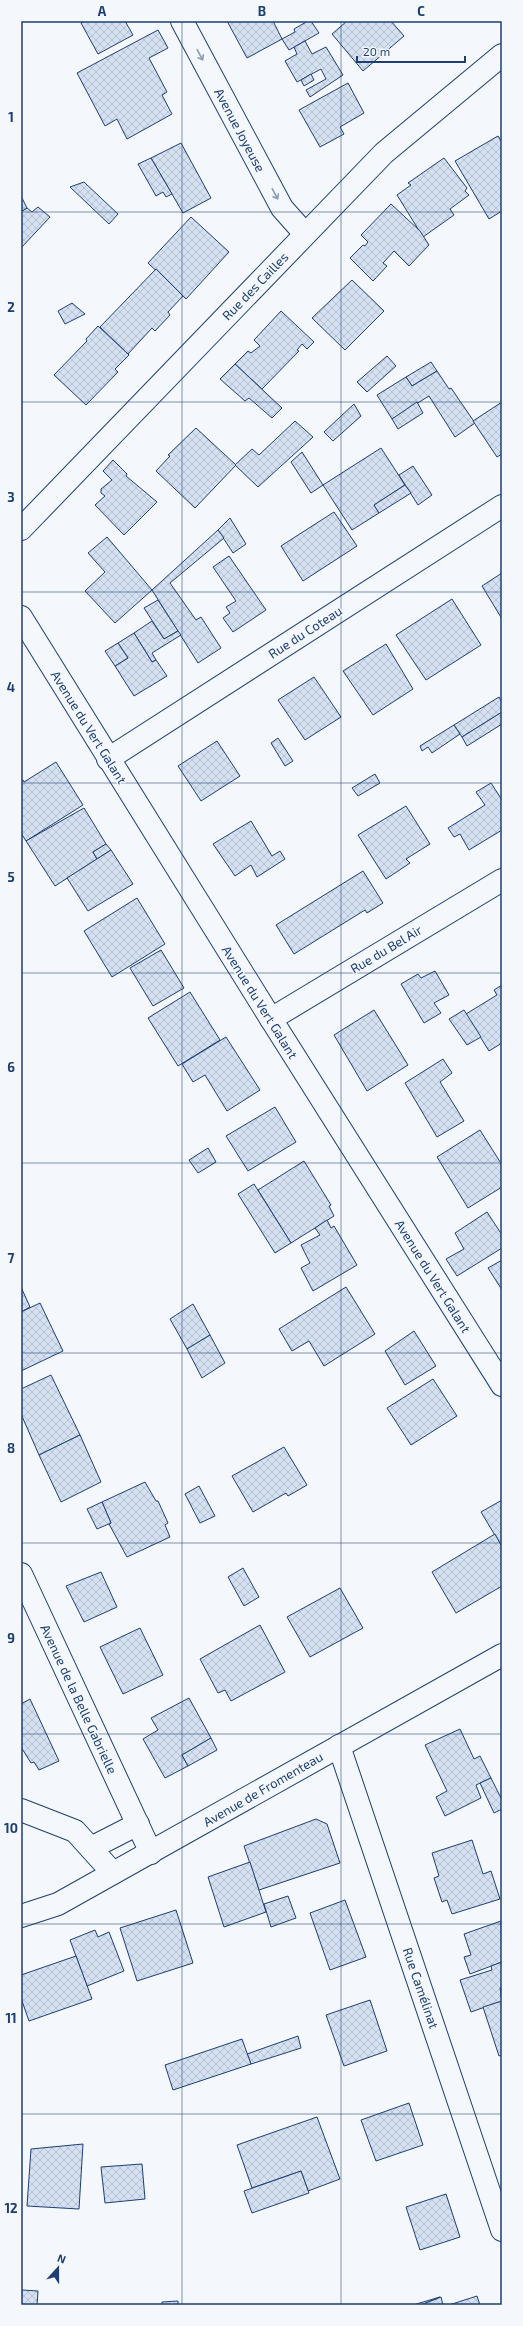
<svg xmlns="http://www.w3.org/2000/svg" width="523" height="2326" font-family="'Exo 2',sans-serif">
<defs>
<pattern id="building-cross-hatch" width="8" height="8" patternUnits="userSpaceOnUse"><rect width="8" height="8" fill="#d5e0f0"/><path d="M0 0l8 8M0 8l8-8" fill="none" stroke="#b6c1d1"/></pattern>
</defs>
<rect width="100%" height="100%" fill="#f4f7fb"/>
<g fill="url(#building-cross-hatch)" stroke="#1d3f73">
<polygon points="85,21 125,21 133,35 98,54 81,23"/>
<polygon points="227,21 273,21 282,39 247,58"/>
<polygon points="308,21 311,21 319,33 289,50 282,39 295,32 294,29"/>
<polygon points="347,21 391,21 404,36 363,71 332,34"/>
<polygon points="158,30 168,48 149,58 167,92 162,95 172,114 127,139 117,119 105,126 77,73"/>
<polygon points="305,41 312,54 326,47 343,75 310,97 306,90 326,79 321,69 297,82 285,61 297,54 294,47"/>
<polygon points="311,74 314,80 304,86 301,80"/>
<polygon points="348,83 364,113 340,127 344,134 320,147 299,110"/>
<polygon points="498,136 502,142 502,211 489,219 455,161"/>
<polygon points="181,143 211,198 183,213 151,158"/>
<polygon points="151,158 172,194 166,197 163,192 156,196 138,164"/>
<polygon points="444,158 467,188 465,191 469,195 450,209 454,215 423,237 397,195 411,185 408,183"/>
<polygon points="84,182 118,214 109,224 70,187"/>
<polygon points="21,196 27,208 21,212"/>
<polygon points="391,204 420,231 429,245 409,266 394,251 383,263 387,266 373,281 350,258 363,245 365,246 368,242 361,235"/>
<polygon points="38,207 50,217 21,248 21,212 27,208 32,212"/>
<polygon points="191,217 229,252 186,299 148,263"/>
<polygon points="156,269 183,296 168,312 170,315 155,331 152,328 128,354 100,327"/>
<polygon points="352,280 384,311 345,350 312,318"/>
<polygon points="72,303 85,314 65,324 58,311"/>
<polygon points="281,311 314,342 307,349 302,344 297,350 299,351 262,389 235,364 248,351 251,353 260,346 254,340"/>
<polygon points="98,326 129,355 115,369 118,372 86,405 54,375 87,341 86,339"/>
<polygon points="387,356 396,366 367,392 357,382"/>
<polygon points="431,362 437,371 412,386 406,377"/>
<polygon points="235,364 282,408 272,418 249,398 245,401 220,379"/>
<polygon points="437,371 449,389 451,388 475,423 455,437 429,396 392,419 377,395 406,377 412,386"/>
<polygon points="417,402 423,413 398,429 392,419"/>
<polygon points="502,402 502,454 497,457 473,421"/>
<polygon points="354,404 361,416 333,441 324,432"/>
<polygon points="295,421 313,437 258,487 235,465 252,449 259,455"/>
<polygon points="196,428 236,465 195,508 156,471 170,456 168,455"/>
<polygon points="381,448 405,485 374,505 379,513 352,530 323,485"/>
<polygon points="302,452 323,485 311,493 291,462"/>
<polygon points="113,460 127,474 126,476 157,502 124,535 95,505 105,496 101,493 101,489 112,480 103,471"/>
<polygon points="413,466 432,495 418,505 399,475"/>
<polygon points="405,485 411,493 379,513 374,505"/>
<polygon points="334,512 357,546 303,581 281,546"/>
<polygon points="230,518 246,544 233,553 218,530"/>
<polygon points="218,530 224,538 170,583 196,620 201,617 221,648 198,663 152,590"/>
<polygon points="107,537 152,590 115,623 85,591 105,572 88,553"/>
<polygon points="229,556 266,610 233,632 223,618 230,613 226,607 236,601 213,567"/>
<polygon points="502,573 502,619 482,586"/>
<polygon points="452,599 481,645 426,680 396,635"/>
<polygon points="158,600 178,631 164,639 144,608"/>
<polygon points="152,621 164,639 178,631 181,635 152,653 156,660 152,662 134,633"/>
<polygon points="134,633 152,662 156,660 167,676 134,696 115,666 128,658 118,643"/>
<polygon points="118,643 128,658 115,666 105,651"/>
<polygon points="386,644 413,689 373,715 343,671"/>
<polygon points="314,677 341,717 305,740 278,700"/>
<polygon points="499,697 502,702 502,712 462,737 454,725"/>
<polygon points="502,712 502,724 467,746 462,737"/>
<polygon points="454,725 460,734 432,753 428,747 422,751 420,746"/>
<polygon points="278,738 293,761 285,766 271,743"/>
<polygon points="217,741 240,776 201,801 178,766"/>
<polygon points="56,762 83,805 26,841 21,833 21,781 23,780 24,782"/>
<polygon points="375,774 380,783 358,796 352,788"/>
<polygon points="491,783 502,800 502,830 469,850 460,834 454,837 448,828 485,805 476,792"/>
<polygon points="406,806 430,844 406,859 410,863 386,879 358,835"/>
<polygon points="84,808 106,844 93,852 97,859 55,886 26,841"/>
<polygon points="251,821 272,856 280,851 285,859 257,877 251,865 235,876 213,844"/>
<polygon points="106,844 111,850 97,859 93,852"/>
<polygon points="111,850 133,884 88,911 67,878"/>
<polygon points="363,871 383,903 367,913 365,910 294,954 276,925"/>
<polygon points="137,898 165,944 112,977 84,931"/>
<polygon points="161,950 184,988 153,1006 130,968"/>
<polygon points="435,971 449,995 434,1003 441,1013 424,1023 401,984 418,974 421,978"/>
<polygon points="502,985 502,1043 489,1051 466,1014 497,995 494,990"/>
<polygon points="190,992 220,1040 178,1066 148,1018"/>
<polygon points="374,1010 408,1065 367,1091 334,1035"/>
<polygon points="464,1010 481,1037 467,1045 449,1019"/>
<polygon points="226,1037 260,1090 227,1111 205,1075 193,1082 182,1064"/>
<polygon points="443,1059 452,1073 440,1082 464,1121 437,1137 405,1083"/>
<polygon points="275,1107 296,1142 248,1171 226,1136"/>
<polygon points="480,1130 502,1165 502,1187 468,1208 437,1157"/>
<polygon points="208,1148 216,1162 198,1173 189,1160"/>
<polygon points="304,1161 331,1205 329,1206 334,1216 291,1243 258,1190"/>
<polygon points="254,1184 291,1243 275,1253 238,1194"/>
<polygon points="487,1212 502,1235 502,1248 457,1276 446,1259 464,1249 455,1233"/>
<polygon points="327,1220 331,1228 334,1226 357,1265 313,1291 301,1268 310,1263 301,1245 320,1235 315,1228"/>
<polygon points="502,1260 502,1290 488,1268"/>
<polygon points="21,1287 30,1307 21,1312"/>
<polygon points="346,1287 375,1334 324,1366 309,1341 292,1351 279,1329"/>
<polygon points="40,1303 63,1351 21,1371 21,1312"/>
<polygon points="193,1304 210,1335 187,1349 170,1319"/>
<polygon points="414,1331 436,1366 405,1385 385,1351"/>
<polygon points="210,1335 225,1363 202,1378 187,1349"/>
<polygon points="51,1375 80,1435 39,1455 21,1414 21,1389"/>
<polygon points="433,1379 457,1416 411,1445 387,1408"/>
<polygon points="80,1435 101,1482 61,1502 39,1455"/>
<polygon points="284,1447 307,1485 288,1496 286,1493 253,1512 232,1476"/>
<polygon points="145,1482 156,1501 158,1501 168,1523 165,1525 170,1537 127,1557 109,1524 111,1523 102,1502"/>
<polygon points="199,1486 215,1516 200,1523 185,1494"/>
<polygon points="502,1500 502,1547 481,1512"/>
<polygon points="102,1502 111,1523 97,1529 87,1509"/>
<polygon points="495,1534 502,1547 502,1586 456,1613 432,1572"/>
<polygon points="243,1568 259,1597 244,1606 228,1577"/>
<polygon points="101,1572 117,1607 84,1622 66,1586"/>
<polygon points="340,1588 363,1628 310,1657 287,1617"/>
<polygon points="260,1625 285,1672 231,1701 225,1690 218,1693 200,1659"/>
<polygon points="140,1628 163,1675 123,1694 100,1647"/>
<polygon points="189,1698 211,1738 182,1755 188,1766 165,1778 143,1739 158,1730 151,1718"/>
<polygon points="30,1699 59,1761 39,1770 34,1762 31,1763 21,1747 21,1704"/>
<polygon points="460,1729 474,1759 480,1756 491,1778 476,1785 481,1798 445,1816 436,1797 447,1791 425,1745"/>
<polygon points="211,1738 217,1750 188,1766 182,1755"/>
<polygon points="491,1778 502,1800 502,1809 494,1813 480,1783"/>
<polygon points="316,1819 327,1824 340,1863 259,1890 244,1846"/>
<polygon points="472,1840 483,1874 491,1871 500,1899 452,1914 447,1900 442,1902 434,1878 439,1876 432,1853"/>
<polygon points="250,1862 266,1912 224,1927 208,1877"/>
<polygon points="288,1896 296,1918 271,1927 264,1904"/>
<polygon points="345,1900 366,1957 330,1970 310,1913"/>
<polygon points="176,1910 193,1963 137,1981 120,1928"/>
<polygon points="501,1921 502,1962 470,1974 464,1957 471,1955 464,1934"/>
<polygon points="95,1930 98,1937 109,1932 124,1971 87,1986 70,1940"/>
<polygon points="76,1956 92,1999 29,2021 21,1998 21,1975"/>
<polygon points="502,1962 502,1987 500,1988 502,2001 471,2012 460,1980 492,1970 491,1966"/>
<polygon points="370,2000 387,2051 344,2066 326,2015"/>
<polygon points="502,2001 502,2055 499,2056 483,2007"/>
<polygon points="298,2036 301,2048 251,2064 247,2054"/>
<polygon points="242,2039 251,2064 173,2090 165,2065"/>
<polygon points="409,2103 423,2145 376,2161 361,2120"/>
<polygon points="317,2117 340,2179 308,2191 301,2171 252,2188 237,2145"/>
<polygon points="83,2144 79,2209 27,2206 31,2149"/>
<polygon points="142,2164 145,2199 105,2203 101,2167"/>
<polygon points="301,2171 309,2193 252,2213 244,2191"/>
<polygon points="446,2194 460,2237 420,2250 406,2207"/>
<polygon points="22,2290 38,2291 37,2305 21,2305"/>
<polygon points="477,2296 480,2305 449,2305"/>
<polygon points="440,2297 421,2305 413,2305"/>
<polygon points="441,2297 443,2305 421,2305"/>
<polygon points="178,2301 178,2305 162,2305 162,2302"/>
</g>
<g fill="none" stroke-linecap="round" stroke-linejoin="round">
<defs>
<g id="minor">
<polyline points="182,21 282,208 305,234"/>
<polyline points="21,529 384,153 502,55"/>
<polyline points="21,617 271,1019 502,1385"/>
<polyline points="108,759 502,506"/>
<polyline points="271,1019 502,880"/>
<polyline points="21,1574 151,1853"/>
<polyline points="339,1746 502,2230"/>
<polyline points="21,1810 75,1831 113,1873"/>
<polyline points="91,1848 138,1824"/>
<polyline points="21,1916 58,1904 502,1655"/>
</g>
</defs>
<use href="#minor" stroke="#1d3f73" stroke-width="24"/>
<use href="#minor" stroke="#f4f7fb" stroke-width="22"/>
</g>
<defs><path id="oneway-shaft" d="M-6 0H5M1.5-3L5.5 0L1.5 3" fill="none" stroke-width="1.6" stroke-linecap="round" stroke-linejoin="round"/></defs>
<g stroke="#889bb7">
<use href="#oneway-shaft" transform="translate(200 55) rotate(62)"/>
<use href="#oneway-shaft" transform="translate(275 194) rotate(62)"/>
</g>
<path fill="none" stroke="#1d3f73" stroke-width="1" stroke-opacity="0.55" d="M182 21V2305M341 21V2305M21 212H502M21 402H502M21 592H502M21 783H502M21 973H502M21 1163H502M21 1353H502M21 1543H502M21 1734H502M21 1924H502M21 2114H502"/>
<g text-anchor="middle" stroke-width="3" stroke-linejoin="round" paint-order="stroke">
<g font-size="13" fill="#1d3f73" stroke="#f4f7fb">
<text transform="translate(240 130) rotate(62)" y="5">Avenue Joyeuse</text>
<text transform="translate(255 286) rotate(-46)" y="5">Rue des Cailles</text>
<text transform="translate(305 632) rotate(-33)" y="5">Rue du Coteau</text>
<text transform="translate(89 727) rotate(58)" y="5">Avenue du Vert Galant</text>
<text transform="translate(386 949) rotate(-31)" y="5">Rue du Bel Air</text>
<text transform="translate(260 1002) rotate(58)" y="5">Avenue du Vert Galant</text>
<text transform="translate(433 1276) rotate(58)" y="5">Avenue du Vert Galant</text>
<text transform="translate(79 1699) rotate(65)" y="5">Avenue de la Belle Gabrielle</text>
<text transform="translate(263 1789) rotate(-30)" y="5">Avenue de Fromenteau</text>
<text transform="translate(421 1988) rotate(71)" y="5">Rue Camélinat</text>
</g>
</g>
<rect width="523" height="2326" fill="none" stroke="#f4f7fb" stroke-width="44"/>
<g transform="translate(58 2268) rotate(21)" stroke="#f4f7fb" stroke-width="3" paint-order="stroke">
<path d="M0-3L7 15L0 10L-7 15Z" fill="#1d3f73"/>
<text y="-6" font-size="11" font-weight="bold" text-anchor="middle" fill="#1d3f73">N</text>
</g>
<path d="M357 56v6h108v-6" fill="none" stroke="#1d3f73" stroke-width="2"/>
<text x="363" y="56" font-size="12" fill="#1d3f73" stroke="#f4f7fb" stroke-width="3" paint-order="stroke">20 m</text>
<rect x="22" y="22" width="479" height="2282" fill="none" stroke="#1d3f73" stroke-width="1.5"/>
<g font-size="13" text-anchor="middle" font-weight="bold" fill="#1d3f73">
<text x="102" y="16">A</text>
<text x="262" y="16">B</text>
<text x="421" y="16">C</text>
<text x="11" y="122">1</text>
<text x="11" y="312">2</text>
<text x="11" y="502">3</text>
<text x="11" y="692">4</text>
<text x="11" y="882">5</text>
<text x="11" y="1072">6</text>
<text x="11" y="1263">7</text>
<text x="11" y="1453">8</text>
<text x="11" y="1643">9</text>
<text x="11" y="1833">10</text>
<text x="11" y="2023">11</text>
<text x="11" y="2213">12</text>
</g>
</svg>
